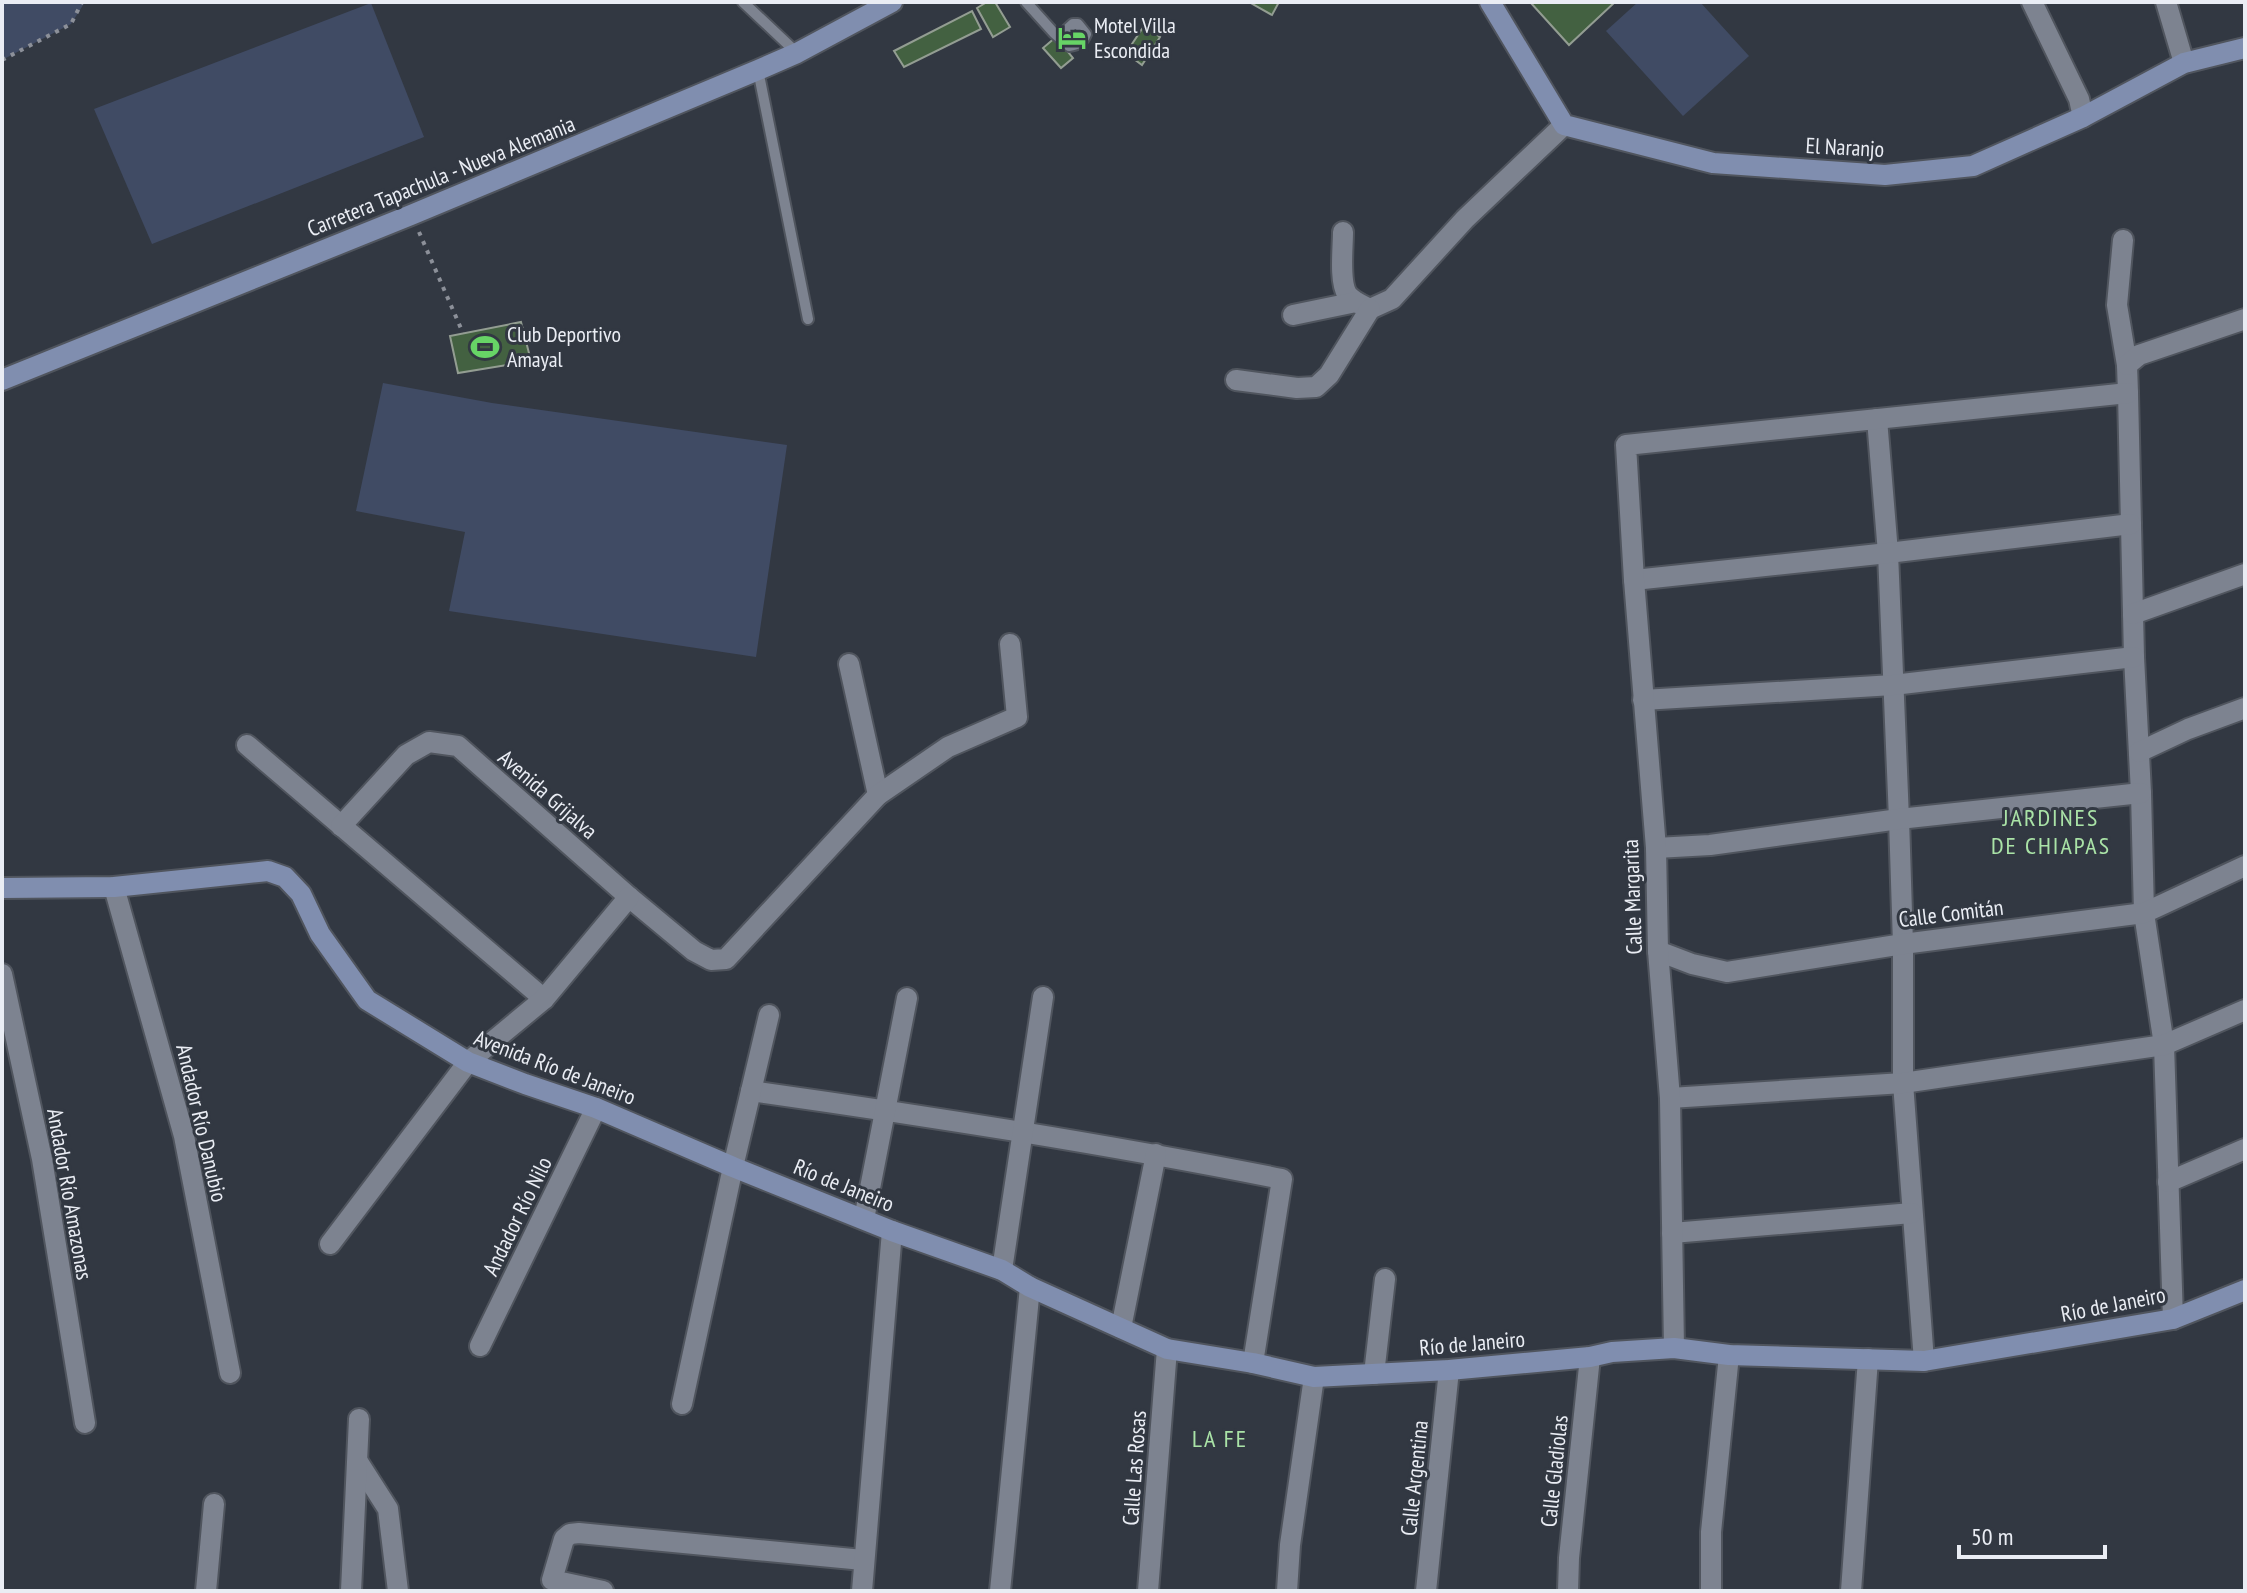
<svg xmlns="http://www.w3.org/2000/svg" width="2247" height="1593" font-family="'PT Sans Narrow',sans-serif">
<rect width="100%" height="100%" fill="#323842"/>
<g fill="#404b64">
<polygon points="2,2 85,2 71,24 2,60"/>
<polygon points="1638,2 1700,2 1749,56 1683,116 1606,31"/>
<polygon points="371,3 424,137 152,244 94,109"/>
<polygon points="383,383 492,403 787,445 756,657 449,611 465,532 356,511"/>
</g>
<g fill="#436141" stroke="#939d92" stroke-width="2">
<polygon points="987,2 995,2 1010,27 993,37 977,8"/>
<polygon points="1249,2 1279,2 1272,15"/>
<polygon points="1530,2 1615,2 1569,45"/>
<polygon points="972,11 981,29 904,67 894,51"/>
<polygon points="1144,26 1160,37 1142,65 1126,53"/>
<polygon points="1056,37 1073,58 1061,68 1043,48"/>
<polygon points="521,322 531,361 458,373 450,336"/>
</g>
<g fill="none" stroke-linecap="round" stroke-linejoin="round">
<defs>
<g id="lane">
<polyline points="743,2 797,53"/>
<path d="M1026 2 1054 33 1069 46C1078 45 1083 42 1086 34L1078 24H1073L1059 37"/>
<polyline points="758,70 808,319"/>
</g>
<g id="street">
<polyline points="2032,2 2079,99 2083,117"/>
<polyline points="2166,2 2184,63"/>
<path d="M1343 232C1343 248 1339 281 1347 294 1352 301 1362 305 1370 309L1392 299 1465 219 1564 125"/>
<polyline points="2123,240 2117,305 2127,365 2128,393 2134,657 2141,793 2144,913 2164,1045 2173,1319"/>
<polyline points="1293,315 1356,302"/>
<polyline points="2127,365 2139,355 2245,319"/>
<polyline points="1236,380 1297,388 1316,387 1329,375 1370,309"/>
<polyline points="1877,419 1888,553 1899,819 1903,944 1903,1083 1924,1361"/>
<polyline points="1634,580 1888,553 2131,524"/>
<polyline points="2133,614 2245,574"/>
<polyline points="849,664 878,795"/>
<polyline points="1643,700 1893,685 2134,657"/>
<polyline points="247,745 544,999"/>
<polyline points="2139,752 2188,729 2245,708"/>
<polyline points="341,826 406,755 429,742 458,746 629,897 694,951 711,960 726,959 878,795 948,747 1017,717 1010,644"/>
<polyline points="1656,848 1710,845 1899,819 2141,793"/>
<polyline points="114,887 184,1136 230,1373"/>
<polyline points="1658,951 1692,964 1727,972 1903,944 2144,913 2245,866"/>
<polyline points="2,974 42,1159 85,1423"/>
<path d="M751 1091C929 1116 1106 1144 1282 1179L1253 1363"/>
<polyline points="1670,1098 1903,1083 2164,1045 2245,1010"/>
<polyline points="2168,1182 2245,1149"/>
<polyline points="864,1219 907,998"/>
<polyline points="1672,1233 1912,1213"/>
<polyline points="330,1244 468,1062 544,999 629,897"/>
<polyline points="1002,1270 1043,997"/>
<polyline points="1121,1328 1156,1154"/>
<polyline points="480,1346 596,1108"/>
<polyline points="1674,1348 1670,1098 1658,951 1656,848 1634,580 1626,445 2128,393"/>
<polyline points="1374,1374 1385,1279"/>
<polyline points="682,1404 733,1167 769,1015"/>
<polyline points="358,1462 388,1509 398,1591"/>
<polyline points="206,1591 214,1504"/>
<polyline points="351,1591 359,1419"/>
<polyline points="603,1591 552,1580 564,1539 570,1534 579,1533 863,1560"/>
<polyline points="862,1591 892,1231"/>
<polyline points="1000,1591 1030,1287"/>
<polyline points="1148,1591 1167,1349"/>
<polyline points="1287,1591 1290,1545 1314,1377"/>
<polyline points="1426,1591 1449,1370"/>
<polyline points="1568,1591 1569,1558 1590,1357"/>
<polyline points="1711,1591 1711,1532 1729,1355"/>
<polyline points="1851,1591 1868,1359"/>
</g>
<g id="secondary">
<polyline points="1490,2 1564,125 1713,163 1885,175 1973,166 2083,117 2184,63 2245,48"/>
<polyline points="2,380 411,215 758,70 797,53 892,2"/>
<polyline points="2,888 114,887 268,871 285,877 301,894 320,934 367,1000 468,1062 525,1084 596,1108 733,1167 892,1231 1002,1270 1030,1287 1167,1349 1253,1363 1314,1377 1449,1370 1590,1357 1612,1352 1674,1348 1729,1355 1924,1361 2173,1319 2245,1290"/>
</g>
</defs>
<use href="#lane" stroke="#50555e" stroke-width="14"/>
<use href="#street" stroke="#50555e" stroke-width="24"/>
<use href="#secondary" stroke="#50555e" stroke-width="24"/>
<g stroke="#8c9099" stroke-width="4" stroke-dasharray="4 6" stroke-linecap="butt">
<polyline points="2,60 71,24 82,2"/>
<polyline points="419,232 463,333"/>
</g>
<use href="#lane" stroke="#7d8390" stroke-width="10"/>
<use href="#street" stroke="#7d8390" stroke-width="20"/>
<use href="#secondary" stroke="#808eaf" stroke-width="20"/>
</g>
<defs>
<symbol id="hotel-bare" viewBox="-9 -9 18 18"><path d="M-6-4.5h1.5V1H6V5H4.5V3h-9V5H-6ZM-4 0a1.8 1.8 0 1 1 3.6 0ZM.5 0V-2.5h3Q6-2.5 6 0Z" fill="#67d466" stroke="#323842" stroke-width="2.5" paint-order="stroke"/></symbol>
<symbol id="stadium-bare" viewBox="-9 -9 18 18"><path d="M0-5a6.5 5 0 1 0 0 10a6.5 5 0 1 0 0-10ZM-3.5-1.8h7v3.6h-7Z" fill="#67d466" stroke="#323842" stroke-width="2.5" paint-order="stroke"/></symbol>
</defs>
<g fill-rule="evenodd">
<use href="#hotel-bare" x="1052" y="18" width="40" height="40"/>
<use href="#stadium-bare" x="465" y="327" width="40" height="40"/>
</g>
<g text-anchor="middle" stroke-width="6" stroke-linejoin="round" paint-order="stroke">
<g font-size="22" fill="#eaedf4" stroke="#323842" text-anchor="start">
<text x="1094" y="33">Motel Villa<tspan x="1094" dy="25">Escondida</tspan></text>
<text x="507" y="342">Club Deportivo<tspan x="507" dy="25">Amayal</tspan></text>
</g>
<g font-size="22" fill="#eaedf4" stroke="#323842">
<text transform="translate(1845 147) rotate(3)" y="8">El Naranjo</text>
<text transform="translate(441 176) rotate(-22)" y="8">Carretera Tapachula - Nueva Alemania</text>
<text transform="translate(548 794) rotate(41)" y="8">Avenida Grijalva</text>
<text transform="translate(1632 897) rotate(-92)" y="8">Calle Margarita</text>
<text transform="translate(1951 913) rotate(-7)" y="8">Calle Comitán</text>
<text transform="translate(555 1067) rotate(21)" y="8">Avenida Río de Janeiro</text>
<text transform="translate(202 1123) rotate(77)" y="8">Andador Río Danubio</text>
<text transform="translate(844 1185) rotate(22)" y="8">Río de Janeiro</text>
<text transform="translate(70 1194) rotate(80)" y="8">Andador Río Amazonas</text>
<text transform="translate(517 1216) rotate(-64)" y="8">Andador Río Nilo</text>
<text transform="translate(2113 1304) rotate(-11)" y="8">Río de Janeiro</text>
<text transform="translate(1472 1343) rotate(-5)" y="8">Río de Janeiro</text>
<text transform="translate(1134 1468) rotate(-86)" y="8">Calle Las Rosas</text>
<text transform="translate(1554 1471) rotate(-84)" y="8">Calle Gladiolas</text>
<text transform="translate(1414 1478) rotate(-84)" y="8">Calle Argentina</text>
</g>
<g font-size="24" letter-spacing="2" fill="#aae3a7" stroke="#323842">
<text x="2051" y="826">JARDINES<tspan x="2051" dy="28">DE CHIAPAS</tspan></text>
<text x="1220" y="1447">LA FE</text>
</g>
</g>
<rect width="2247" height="1593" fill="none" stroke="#eaedf4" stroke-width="8"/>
<path d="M1959 1545v12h146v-12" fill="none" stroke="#eaedf4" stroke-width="4"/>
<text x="1971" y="1545" font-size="24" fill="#eaedf4" stroke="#323842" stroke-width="6" paint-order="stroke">50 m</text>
</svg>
